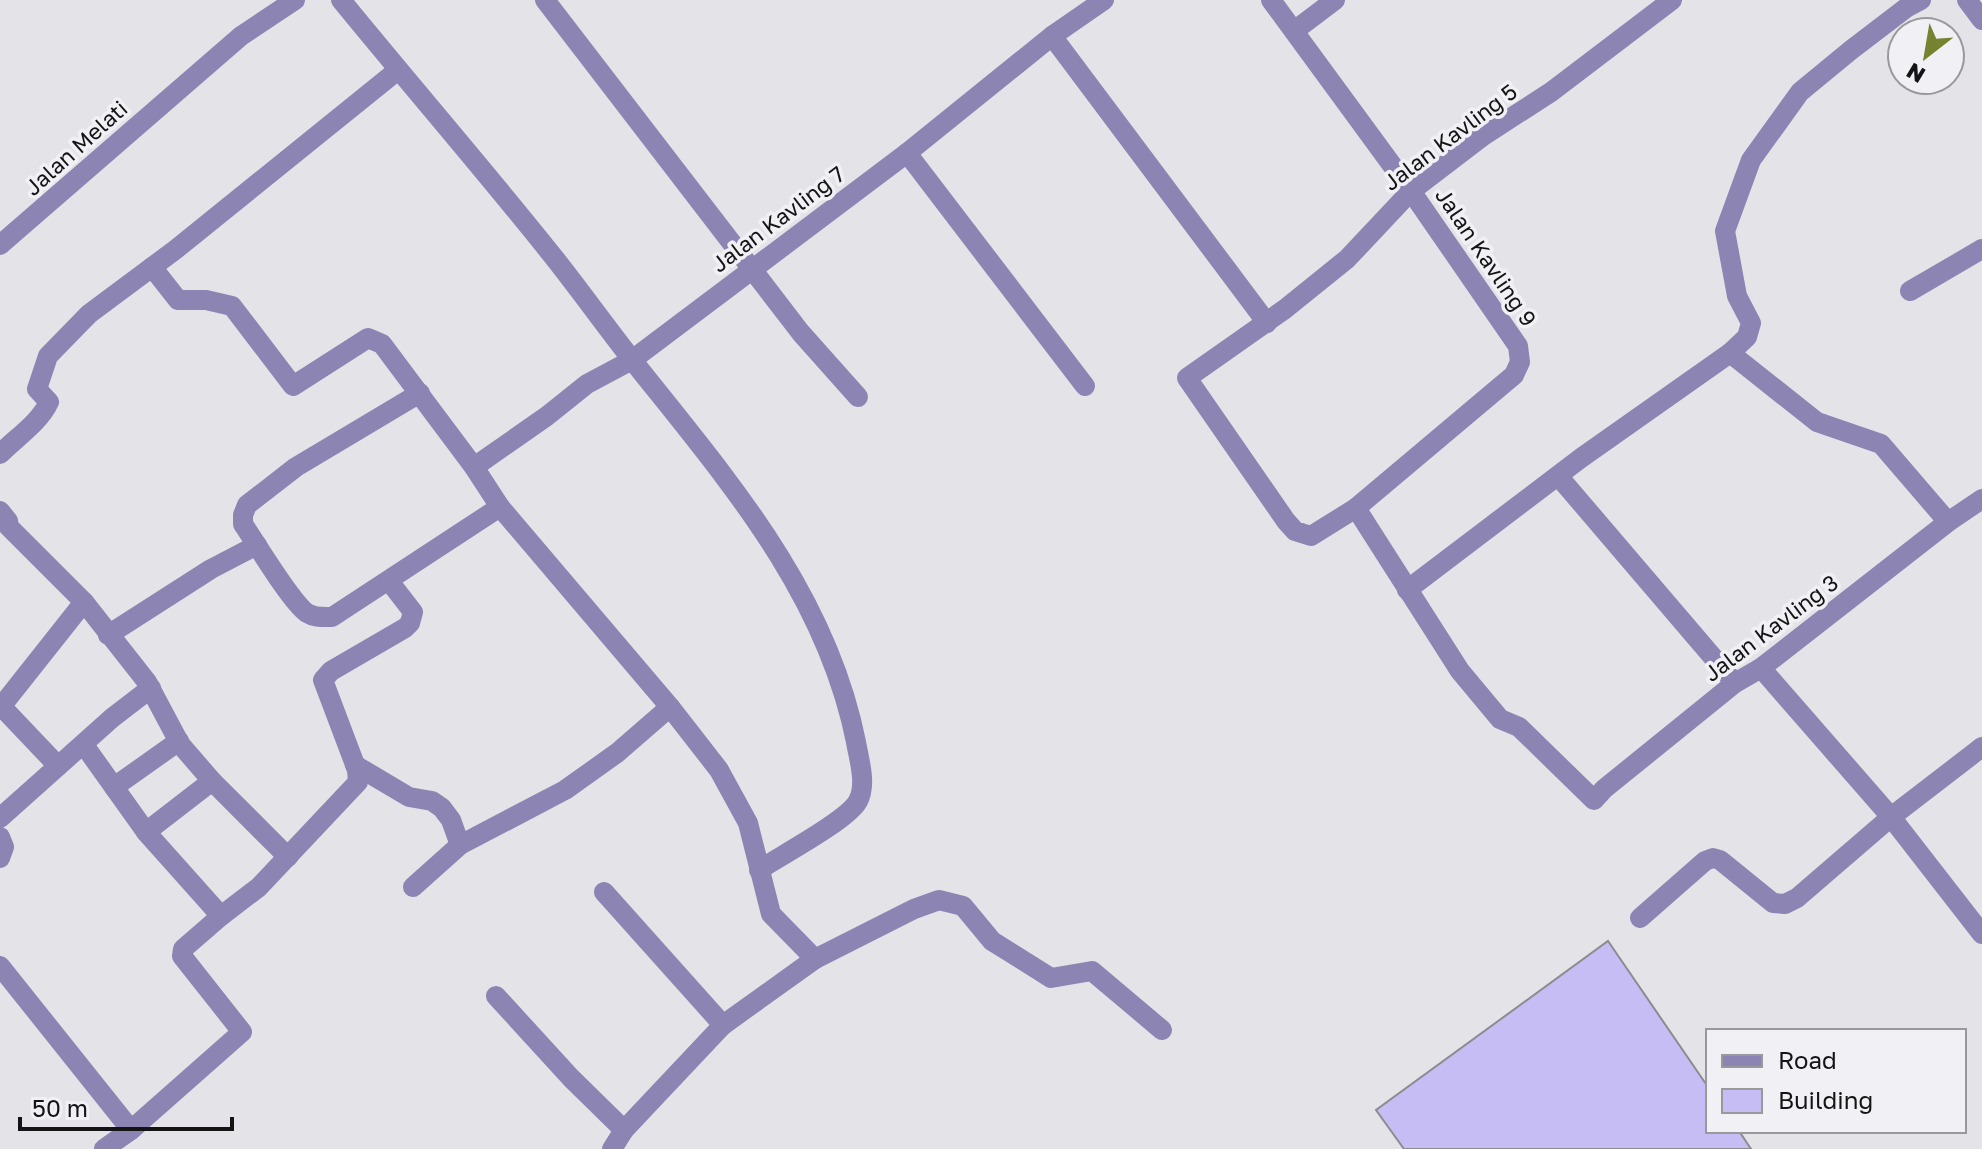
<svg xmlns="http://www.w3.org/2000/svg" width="1982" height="1149" font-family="'Golos Text',sans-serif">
<rect width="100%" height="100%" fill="#e4e3e8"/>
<polygon fill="#c6bdf4" stroke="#8c8c90" stroke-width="2" points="1608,941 1708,1087 1708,1131 1739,1131 1751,1149 1404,1149 1376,1110"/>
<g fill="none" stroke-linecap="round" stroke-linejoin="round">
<g stroke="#8c84b3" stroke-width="20">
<path d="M341 0C412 87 486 172 556 260 582 293 607 328 633 361 726 478 826 591 856 742 859 760 867 784 858 801 848 820 780 856 759 870"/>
<polyline points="545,0 801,333 858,397"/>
<polyline points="1271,0 1411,191 1518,346 1520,362 1514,375 1356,508 1311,536 1295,531 1286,521 1187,378 1285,309 1347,259 1411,191 1483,136 1551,92 1672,0"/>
<polyline points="1921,0 1906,8 1851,50 1800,92 1751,160 1725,231 1737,296 1751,323 1747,337 1730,353 1817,422 1881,444 1948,522"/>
<polyline points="1967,0 1982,20"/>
<polyline points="1294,31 1335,0"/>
<polyline points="1052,36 1267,323"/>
<polyline points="907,153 1085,386"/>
<polyline points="0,245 241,36 295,0"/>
<polyline points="152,267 178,300 206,300 232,306 293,386 368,338 382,344 474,467 500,507 670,707 719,770 748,823 771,914 815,959 723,1025 624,1130 612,1149"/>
<polyline points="1910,291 1982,249"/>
<path d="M420 393 296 467 247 505 243 515V524C256 543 291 602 307 613 315 618 322 617 332 617L500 507"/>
<path d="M0 454C17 437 39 423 49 402L37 389 48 356 89 314 175 250 398 70"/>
<polyline points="474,467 547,416 587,384 632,360 907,153 1052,36 1104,0"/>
<polyline points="1559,477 1735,683"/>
<polyline points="1356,508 1460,671 1500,719 1519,727 1594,800 1604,789 1735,683 1761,668 1948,522 1982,499"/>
<polyline points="0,511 8,521 9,527 84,602 147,682 180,744 212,781"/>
<polyline points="1407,590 1581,458 1730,353"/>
<polyline points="108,635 211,569 257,545"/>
<polyline points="1761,668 1891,817 1982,934"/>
<polyline points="2,707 58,766"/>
<polyline points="0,708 84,602"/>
<polyline points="84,745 146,832"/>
<polyline points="355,765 409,797 432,801 442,808 451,820 460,845"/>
<polyline points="114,787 179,741"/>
<polyline points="0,818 112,718 151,688"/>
<polyline points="0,837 4,847 0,858"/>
<polyline points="413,887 460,845 565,790 617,753 670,707"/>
<polyline points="604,892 723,1025"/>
<polyline points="221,916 146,832 212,781 288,857"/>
<polyline points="1640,918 1705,861 1713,858 1720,860 1773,903 1785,904 1797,898 1891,817 1982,747"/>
<polyline points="815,959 914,909 939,900 963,906 992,941 1051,978 1092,971 1162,1030"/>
<polyline points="0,966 131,1130"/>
<polyline points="496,996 571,1078 624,1130"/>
<polyline points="104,1149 131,1130 242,1032 182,956 183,949 221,916 259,887 358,782 357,770 323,680 331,671 405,628 410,623 413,612 389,581"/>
</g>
</g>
<g text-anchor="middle" stroke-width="7" stroke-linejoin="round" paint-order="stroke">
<g font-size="22" fill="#141415" stroke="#f1f1f5">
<text transform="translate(1450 137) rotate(-37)" y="8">Jalan Kavling 5</text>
<text transform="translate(76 148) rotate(-42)" y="8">Jalan Melati</text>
<text transform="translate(778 219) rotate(-37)" y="8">Jalan Kavling 7</text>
<text transform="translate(1486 257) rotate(56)" y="8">Jalan Kavling 9</text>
<text transform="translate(1771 628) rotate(-37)" y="8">Jalan Kavling 3</text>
</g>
</g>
<rect x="1706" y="1029" width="260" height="104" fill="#f1f1f5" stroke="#99999b" stroke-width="2"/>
<rect x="1722" y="1055" width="40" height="12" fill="#8c84b3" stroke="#99999b" stroke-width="2"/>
<text x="1778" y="1069" font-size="24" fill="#141415">Road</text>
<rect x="1722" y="1089" width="40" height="24" fill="#c6bdf4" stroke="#99999b" stroke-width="2"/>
<text x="1778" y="1109" font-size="24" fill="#141415">Building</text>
<g transform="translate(1926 56) rotate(211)"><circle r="38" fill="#f1f1f5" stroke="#99999b" stroke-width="2"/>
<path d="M0-6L14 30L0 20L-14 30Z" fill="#75822f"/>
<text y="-12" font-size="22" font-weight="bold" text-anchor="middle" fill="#141415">N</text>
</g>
<path d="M20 1117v12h212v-12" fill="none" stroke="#141415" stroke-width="4"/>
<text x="32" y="1117" font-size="24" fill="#141415" stroke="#f1f1f5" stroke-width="6" paint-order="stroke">50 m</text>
</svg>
